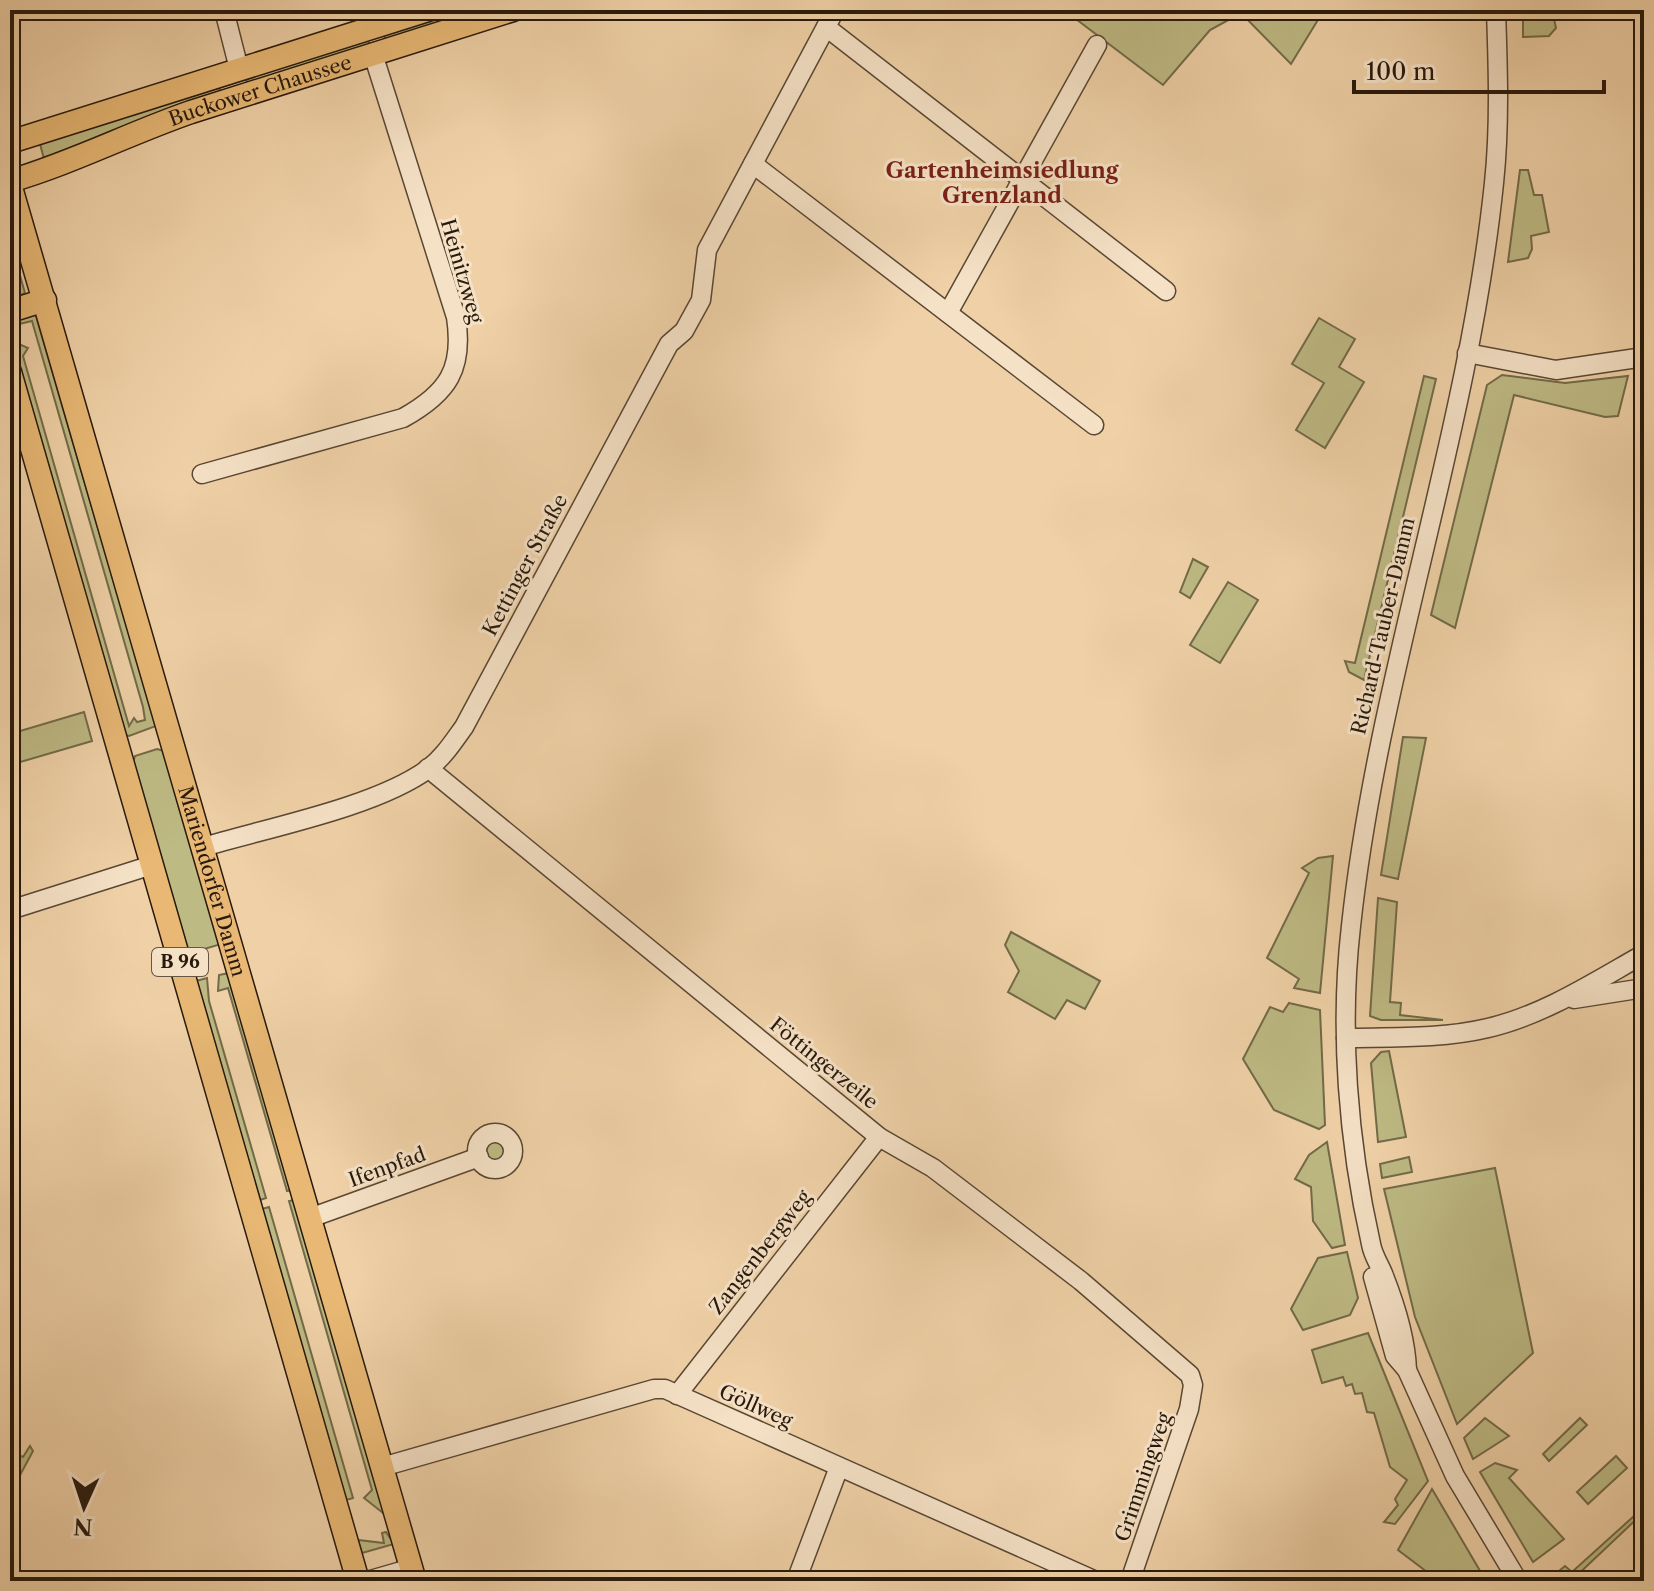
<svg xmlns="http://www.w3.org/2000/svg" width="1654" height="1591" font-family="'Libre Caslon Text',serif">
<rect width="100%" height="100%" fill="#f0d1a7"/>
<filter id="stains"><feTurbulence type="fractalNoise" baseFrequency=".0025" numOctaves="4"/><feColorMatrix values="0 0 0 0 .2 0 0 0 0 .09 0 0 0 0 .02 0 0 0 .5 -.17"/></filter>
<radialGradient id="worn" r=".72"><stop offset=".6" stop-color="#630" stop-opacity="0"/><stop offset="1" stop-color="#630" stop-opacity=".3"/></radialGradient>
<g fill="#beba84" stroke="#726a48" stroke-width="2" fill-rule="evenodd">
<polygon points="464,10 489,10 386,42 384,35"/>
<polygon points="1064,10 1324,10 1291,64 1241,13 1210,30 1163,85"/>
<polygon points="1523,10 1552,10 1556,28 1549,36 1523,37"/>
<polygon points="368,40 370,47 248,86 246,79"/>
<polygon points="219,87 221,95 130,124 44,159 40,144"/>
<polygon points="1520,170 1528,170 1534,195 1542,195 1549,232 1531,236 1532,249 1528,258 1508,262"/>
<polygon points="10,241 25,293 10,300"/>
<path d="M35 313 156 726 129 736 125 735 10 334V319ZM32 321 143 707 145 720 137 722 134 718 129 726 23 356 28 348 14 342 12 332 17 333 15 325Z"/>
<polygon points="1319,318 1355,339 1339,367 1364,382 1325,448 1296,430 1324,383 1292,364"/>
<polygon points="1502,375 1565,383 1628,376 1618,416 1605,417 1514,395 1455,628 1431,615 1487,385"/>
<polygon points="1424,376 1436,379 1364,680 1349,672 1345,661 1355,663"/>
<polygon points="1193,559 1208,567 1190,598 1180,592"/>
<polygon points="1228,582 1258,600 1220,663 1190,645"/>
<polygon points="84,712 92,741 10,765 10,734"/>
<polygon points="1403,737 1426,738 1398,879 1381,875"/>
<polygon points="157,749 164,751 220,941 218,945 194,952 187,950 133,763 135,756"/>
<polygon points="1333,856 1320,993 1294,988 1299,979 1267,958 1309,873 1302,868 1318,858"/>
<polygon points="1378,898 1397,902 1390,1002 1401,1003 1400,1015 1443,1020 1381,1020 1370,1016"/>
<polygon points="1011,932 1100,981 1085,1009 1067,1000 1055,1019 1008,992 1019,971 1005,945"/>
<polygon points="229,973 292,1190 287,1191 228,988 218,991 219,975"/>
<polygon points="207,978 209,1001 266,1198 260,1200 196,981"/>
<polygon points="1289,1003 1320,1010 1325,1125 1319,1129 1274,1110 1243,1059 1270,1007 1283,1012"/>
<polygon points="1389,1051 1406,1137 1378,1142 1371,1063 1381,1052"/>
<circle cx="496" cy="1151" r="10"/>
<polygon points="1327,1142 1345,1245 1332,1248 1313,1221 1311,1187 1295,1179 1309,1155"/>
<polygon points="1409,1157 1412,1172 1382,1178 1380,1164"/>
<polygon points="1495,1168 1533,1353 1457,1424 1415,1317 1384,1189"/>
<polygon points="295,1200 384,1512 383,1513 364,1498 372,1490 289,1201"/>
<polygon points="269,1207 353,1498 346,1500 262,1209"/>
<polygon points="1347,1252 1358,1298 1350,1315 1303,1330 1291,1309 1318,1258"/>
<polygon points="1368,1333 1428,1481 1395,1524 1384,1522 1398,1505 1395,1499 1407,1480 1390,1467 1374,1413 1367,1412 1362,1393 1355,1394 1352,1384 1346,1386 1343,1377 1322,1383 1312,1350"/>
<polygon points="1485,1418 1509,1436 1473,1459 1464,1438"/>
<polygon points="1580,1418 1587,1425 1549,1461 1543,1454"/>
<polygon points="30,1446 33,1451 19,1477 15,1477 20,1463 10,1457 10,1451 23,1457"/>
<polygon points="1616,1456 1627,1468 1588,1504 1577,1492"/>
<polygon points="1495,1463 1517,1470 1509,1478 1564,1539 1533,1562 1480,1472"/>
<polygon points="1432,1489 1486,1581 1439,1581 1398,1550"/>
<polygon points="1644,1507 1644,1512 1571,1581 1547,1581 1565,1566 1572,1572"/>
<polygon points="386,1532 394,1544 362,1553 358,1540 384,1543 382,1533"/>
</g>
<g fill="none" stroke-linecap="round" stroke-linejoin="round">
<defs>
<g id="minor">
<polyline points="224,10 239,69"/>
<polyline points="826,27 1166,291"/>
<polyline points="753,164 1094,425"/>
<polyline points="948,313 1097,45"/>
<polyline points="1467,353 1556,370 1644,357"/>
<path d="M202 474 403 418C448 393 464 369 456 317L373 54"/>
<polyline points="428,768 879,1137 933,1168 1081,1281 1190,1375 1193,1385 1189,1409 1130,1581"/>
<path d="M203 847C267 828 376 807 428 769 443 758 453 742 464 727L669 344 684 331 701 300 707 250 835 10"/>
<polyline points="10,910 152,865"/>
<polyline points="1574,999 1644,988"/>
<path d="M1346 1038C1393 1037 1442 1039 1488 1028 1544 1015 1594 982 1644 954"/>
<circle cx="495" cy="1151" r="18"/>
<polyline points="310,1218 479,1157"/>
<polyline points="1373,1277 1395,1356 1407,1370 1455,1476 1518,1581"/>
<path d="M1407 1370C1406 1340 1395 1304 1384 1276 1380 1265 1373 1256 1371 1244 1348 1142 1339 1030 1351 926 1378 675 1468 435 1494 183 1500 126 1498 68 1496 10"/>
<polyline points="677,1395 879,1137"/>
<polyline points="382,1467 654,1389 665,1389 1096,1581"/>
<polyline points="367,1581 412,1568"/>
<polyline points="796,1581 839,1467"/>
</g>
<g id="major">
<polyline points="10,142 428,10"/>
<path id="s1" d="M10 181C72 163 130 133 191 112L513 10"/>
<path id="s2" d="M10 184 415 1581"/>
<polyline points="10,311 45,300"/>
<polyline points="10,372 358,1581"/>
</g>
</defs>
<use href="#minor" stroke="#594733" stroke-width="21"/>
<use href="#major" stroke="#27190c" stroke-width="25"/>
<use href="#minor" stroke="#f5e1c6" stroke-width="18"/>
<use href="#major" stroke="#e8b874" stroke-width="22"/>
</g>
<g text-anchor="middle" stroke-width="6" stroke-linejoin="round" paint-order="stroke">
<rect fill="#f5e1c6" stroke="#655544" stroke-width="2" x="152" y="948" width="56" height="28" rx="6"/>
<g font-size="18" font-weight="bold" fill="#27190c">
<text x="180" y="968">B 96</text>
</g>
<g font-size="20" fill="#27190c" stroke="#f5e1c6">
<text dy="7" stroke="none"><textPath href="#s1" startOffset="266">Buckower Chaussee</textPath></text>
<text transform="translate(462 271) rotate(74)" y="7">Heinitzweg</text>
<text transform="translate(525 565) rotate(-62)" y="7">Kettinger Straße</text>
<text transform="translate(1383 626) rotate(-77)" y="7">Richard-Tauber-Damm</text>
<text dy="7" stroke="none"><textPath href="#s2" startOffset="726">Mariendorfer Damm</textPath></text>
<text transform="translate(824 1063) rotate(39)" y="7">Föttingerzeile</text>
<text transform="translate(387 1167) rotate(-20)" y="7">Ifenpfad</text>
<text transform="translate(760 1252) rotate(-52)" y="7">Zangenbergweg</text>
<text transform="translate(756 1406) rotate(24)" y="7">Göllweg</text>
<text transform="translate(1143 1477) rotate(-71)" y="7">Grimmingweg</text>
</g>
<g font-size="22" font-weight="bold" fill="#7a1f14" stroke="#f5e1c6">
<text x="1002" y="178">Gartenheimsiedlung<tspan x="1002" dy="25">Grenzland</tspan></text>
</g>
</g>
<rect width="1654" height="1591" fill="none" stroke="#f0d1a7" stroke-width="40"/>
<rect x="12" y="12" width="1630" height="1567" fill="none" stroke="#27190c" stroke-width="4"/>
<rect x="20" y="20" width="1614" height="1551" fill="none" stroke="#27190c" stroke-width="2"/>
<g transform="translate(84 1507) rotate(183)" stroke="#f5e1c6" stroke-width="6" paint-order="stroke">
<path d="M0-6L14 30L0 20L-14 30Z" fill="#27190c"/>
<text y="-12" font-size="22" font-weight="bold" text-anchor="middle" fill="#27190c">N</text>
</g>
<path d="M1354 80v12h250v-12" fill="none" stroke="#27190c" stroke-width="4"/>
<text x="1366" y="80" font-size="24" fill="#27190c" stroke="#f5e1c6" stroke-width="6" paint-order="stroke">100 m</text>
<rect width="100%" height="100%" filter="url(#stains)"/>
<rect width="100%" height="100%" fill="url(#worn)"/>
</svg>
